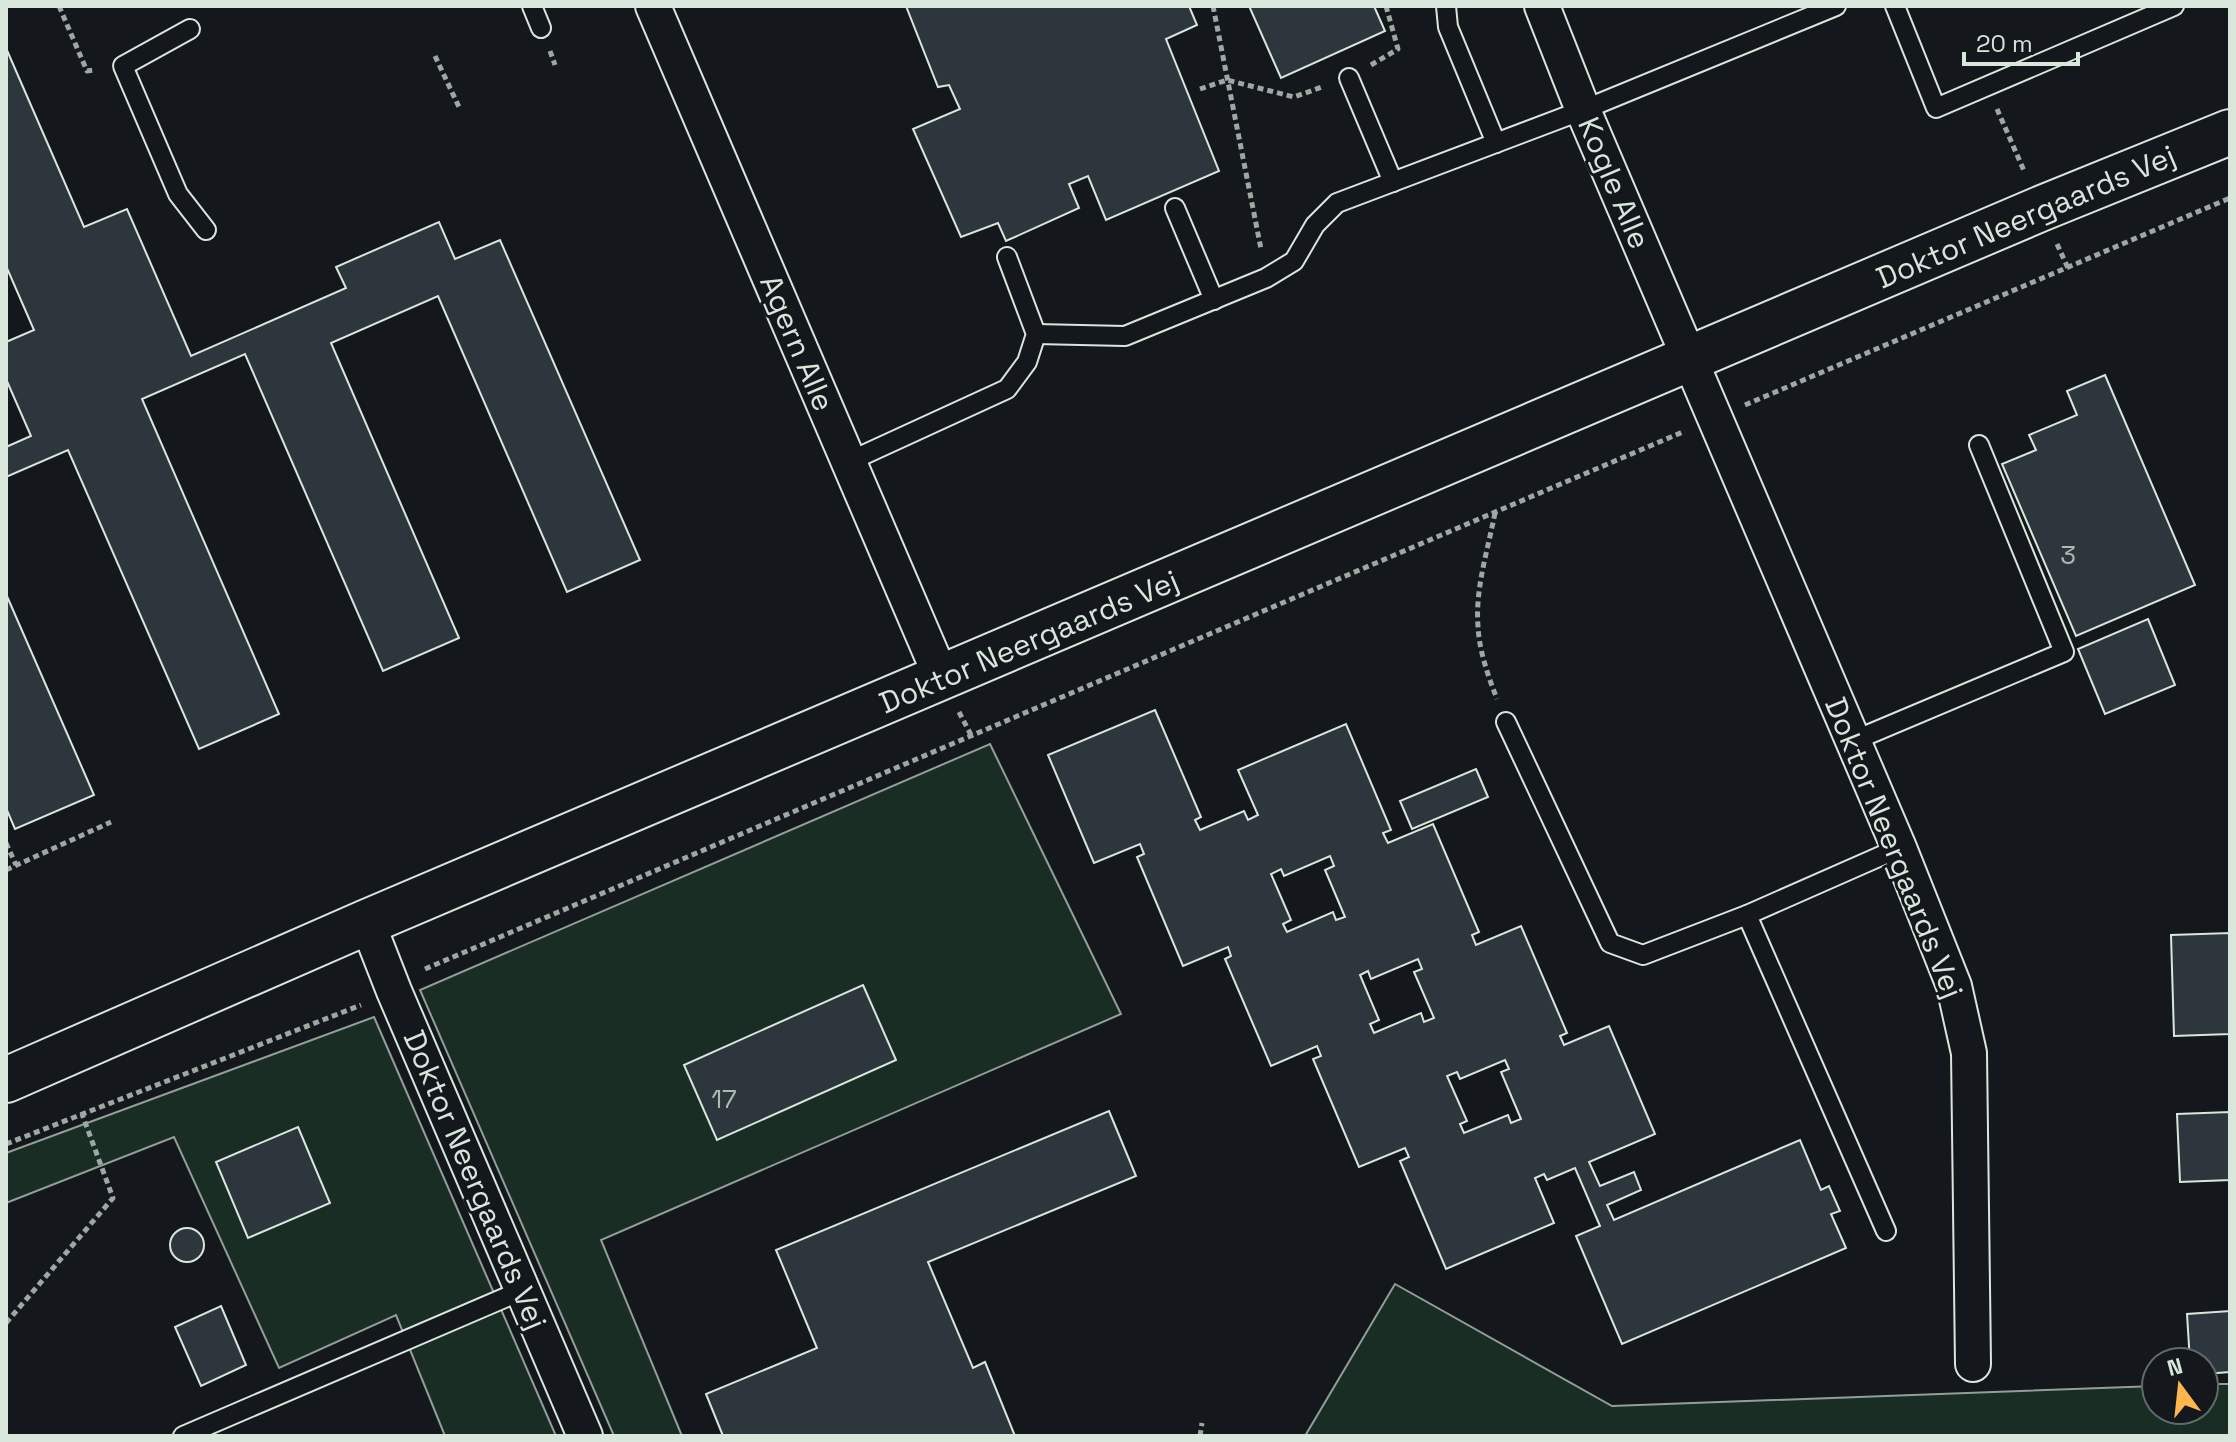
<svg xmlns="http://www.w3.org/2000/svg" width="2236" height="1442" font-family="'Space Grotesk',sans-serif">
<rect width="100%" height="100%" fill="#14181c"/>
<g fill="#1a2d24" stroke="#939e99" stroke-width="2">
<polygon points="990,744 1121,1014 601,1240 682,1436 614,1436 420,990"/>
<polygon points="374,1017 556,1436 445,1436 396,1315 279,1368 174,1137 6,1203 6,1153"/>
<polygon points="1395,1284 1612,1406 2156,1386 2156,1410 2204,1410 2204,1384 2230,1384 2230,1436 1305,1436"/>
</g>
<g fill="#2c363c" stroke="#d8e6dc" stroke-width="2" fill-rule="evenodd">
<polygon points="906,6 1189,6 1197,25 1166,39 1219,171 1106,220 1088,176 1069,184 1079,208 1006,241 998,223 961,237 913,129 960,109 949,85 938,87"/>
<polygon points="1249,6 1374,6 1385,31 1281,78"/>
<polygon points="6,48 84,227 127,209 191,356 346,288 336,267 439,222 455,259 500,240 640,560 567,592 438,296 331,343 459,638 383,671 245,354 142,399 279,714 199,749 68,450 6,477 6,447 31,436 6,379 6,342 34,330 6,266"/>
<polygon points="2105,375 2195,585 2076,636 2002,464 2036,450 2029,435 2077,415 2067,391"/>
<polygon points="6,594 94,795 15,829 6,808"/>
<polygon points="2148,619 2175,685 2105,714 2078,649"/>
<path d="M1155 710 1201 817 1195 820 1200 830 1244 811 1248 820 1258 815 1238 770 1346 724 1391 830 1383 833 1388 843 1433 824 1479 932 1472 935 1476 945 1521 926 1567 1033 1560 1036 1564 1045 1609 1026 1655 1134 1589 1162 1600 1186 1634 1172 1641 1190 1607 1205 1614 1220 1800 1140 1821 1190 1829 1186 1840 1211 1831 1214 1846 1248 1622 1344 1576 1236 1600 1226 1575 1168 1547 1180 1544 1174 1535 1178 1554 1223 1446 1269 1400 1161 1409 1157 1405 1148 1359 1167 1313 1059 1321 1056 1317 1046 1271 1066 1225 959 1231 956 1228 947 1183 966 1137 857 1144 854 1140 844 1094 863 1048 755ZM1330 856 1334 866 1325 870 1345 917 1336 920 1333 912 1287 932 1283 924 1291 920 1271 874 1281 869 1284 876ZM1418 959 1422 969 1414 972 1434 1018 1424 1022 1421 1013 1374 1033 1370 1024 1379 1020 1360 975 1368 971 1371 979ZM1505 1060 1509 1069 1501 1072 1521 1119 1511 1123 1508 1115 1464 1133 1460 1124 1467 1121 1447 1076 1457 1072 1460 1079Z"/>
<polygon points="1476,769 1488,797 1412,829 1400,801"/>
<polygon points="2230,933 2230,1034 2174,1036 2171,935"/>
<polygon points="863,985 896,1060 717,1140 684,1065"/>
<polygon points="1109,1111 1136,1176 928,1262 973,1368 985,1362 1015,1436 723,1436 706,1394 817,1348 776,1250"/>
<polygon points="2230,1112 2230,1180 2180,1182 2177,1114"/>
<polygon points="298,1127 330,1203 248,1238 216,1162"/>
<circle cx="187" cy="1245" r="17"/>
<polygon points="221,1306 246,1365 201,1386 175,1327"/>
<polygon points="2230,1311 2230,1372 2204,1374 2204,1362 2190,1362 2187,1314"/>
</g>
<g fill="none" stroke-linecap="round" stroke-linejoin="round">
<defs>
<g id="service">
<polyline points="532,6 541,28"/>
<polyline points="1446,6 1448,27 1496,143"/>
<polyline points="1895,6 1936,108 2174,6"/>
<polyline points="190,29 123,66 178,194 206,230"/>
<polyline points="1349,78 1393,182"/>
<polyline points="1175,208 1214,300"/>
<polyline points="1036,334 1125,336 1266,278 1294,261 1315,225 1337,203 1583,110 1836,6"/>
<polyline points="848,462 1007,389 1027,362 1036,334 1007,257"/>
<polyline points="1506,722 1610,943 1643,955 1747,915 1899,848"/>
<polyline points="1853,741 2064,652 1979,445"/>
<polyline points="1747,915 1886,1231"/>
<polyline points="183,1436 523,1290"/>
</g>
<g id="minor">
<polyline points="653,6 942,679"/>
<polyline points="1542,6 1583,110 1899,848 1954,986 1969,1053 1973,1364"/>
<polyline points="367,922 394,991 585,1436"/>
</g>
<polyline id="tertiary" points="6,1080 367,922 2040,209 2230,132"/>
</defs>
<use href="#service" stroke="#d8e6dc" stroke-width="22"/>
<use href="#minor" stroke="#d8e6dc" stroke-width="38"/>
<use href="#tertiary" stroke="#d8e6dc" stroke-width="48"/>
<g stroke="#9da8a2" stroke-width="5" stroke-dasharray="6 4" stroke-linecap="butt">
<polyline points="59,6 87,71 95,70"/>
<polyline points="1213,6 1261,249"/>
<polyline points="550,51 555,65"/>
<polyline points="435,56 459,107"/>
<polyline points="1371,65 1398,49 1386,6"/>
<polyline points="1200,89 1227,80 1294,97 1322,87"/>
<polyline points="1997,109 2025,173"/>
<polyline points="2057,244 2068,268"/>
<polyline points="1745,405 2230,198"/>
<path d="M1495 513C1488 549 1475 589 1478 626 1479 650 1488 676 1497 699"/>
<polyline points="959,712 971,735"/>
<polyline points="6,843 16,865"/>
<polyline points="6,870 111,822"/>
<polyline points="425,969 1685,431"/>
<polyline points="6,1144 361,1005"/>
<polyline points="6,1323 113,1198 82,1114"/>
<polyline points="1200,1436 1202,1423"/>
</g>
<use href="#service" stroke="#14181c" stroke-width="18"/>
<use href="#minor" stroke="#14181c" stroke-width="34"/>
<use href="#tertiary" stroke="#14181c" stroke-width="44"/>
</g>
<g text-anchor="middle" stroke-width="6" stroke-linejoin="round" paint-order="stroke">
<g font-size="26" fill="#adbab4">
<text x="2068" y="564">3</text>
<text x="724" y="1108">17</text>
</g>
<g font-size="30" fill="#d8e6dc" stroke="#14181c">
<text transform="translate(1614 183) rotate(67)" y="10">Kogle Alle</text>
<text transform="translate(2026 217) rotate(-23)" y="10">Doktor Neergaards Vej</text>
<text transform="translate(797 343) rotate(67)" y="10">Agern Alle</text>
<text transform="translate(1029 642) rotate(-23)" y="10">Doktor Neergaards Vej</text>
<text transform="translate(1894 848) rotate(68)" y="10">Doktor Neergaards Vej</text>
<text transform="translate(475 1180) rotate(67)" y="10">Doktor Neergaards Vej</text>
</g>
</g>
<rect width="2236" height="1442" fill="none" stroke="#d8e6dc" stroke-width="16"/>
<g transform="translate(2180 1386) rotate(345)"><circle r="38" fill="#14181c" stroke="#626a69" stroke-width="2"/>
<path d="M0-6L14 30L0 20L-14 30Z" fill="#ffb74d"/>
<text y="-12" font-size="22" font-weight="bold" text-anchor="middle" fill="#d8e6dc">N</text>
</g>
<path d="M1964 52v12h114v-12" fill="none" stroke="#d8e6dc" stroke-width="4"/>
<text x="1976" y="52" font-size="24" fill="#d8e6dc" stroke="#14181c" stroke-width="6" paint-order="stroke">20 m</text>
</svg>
